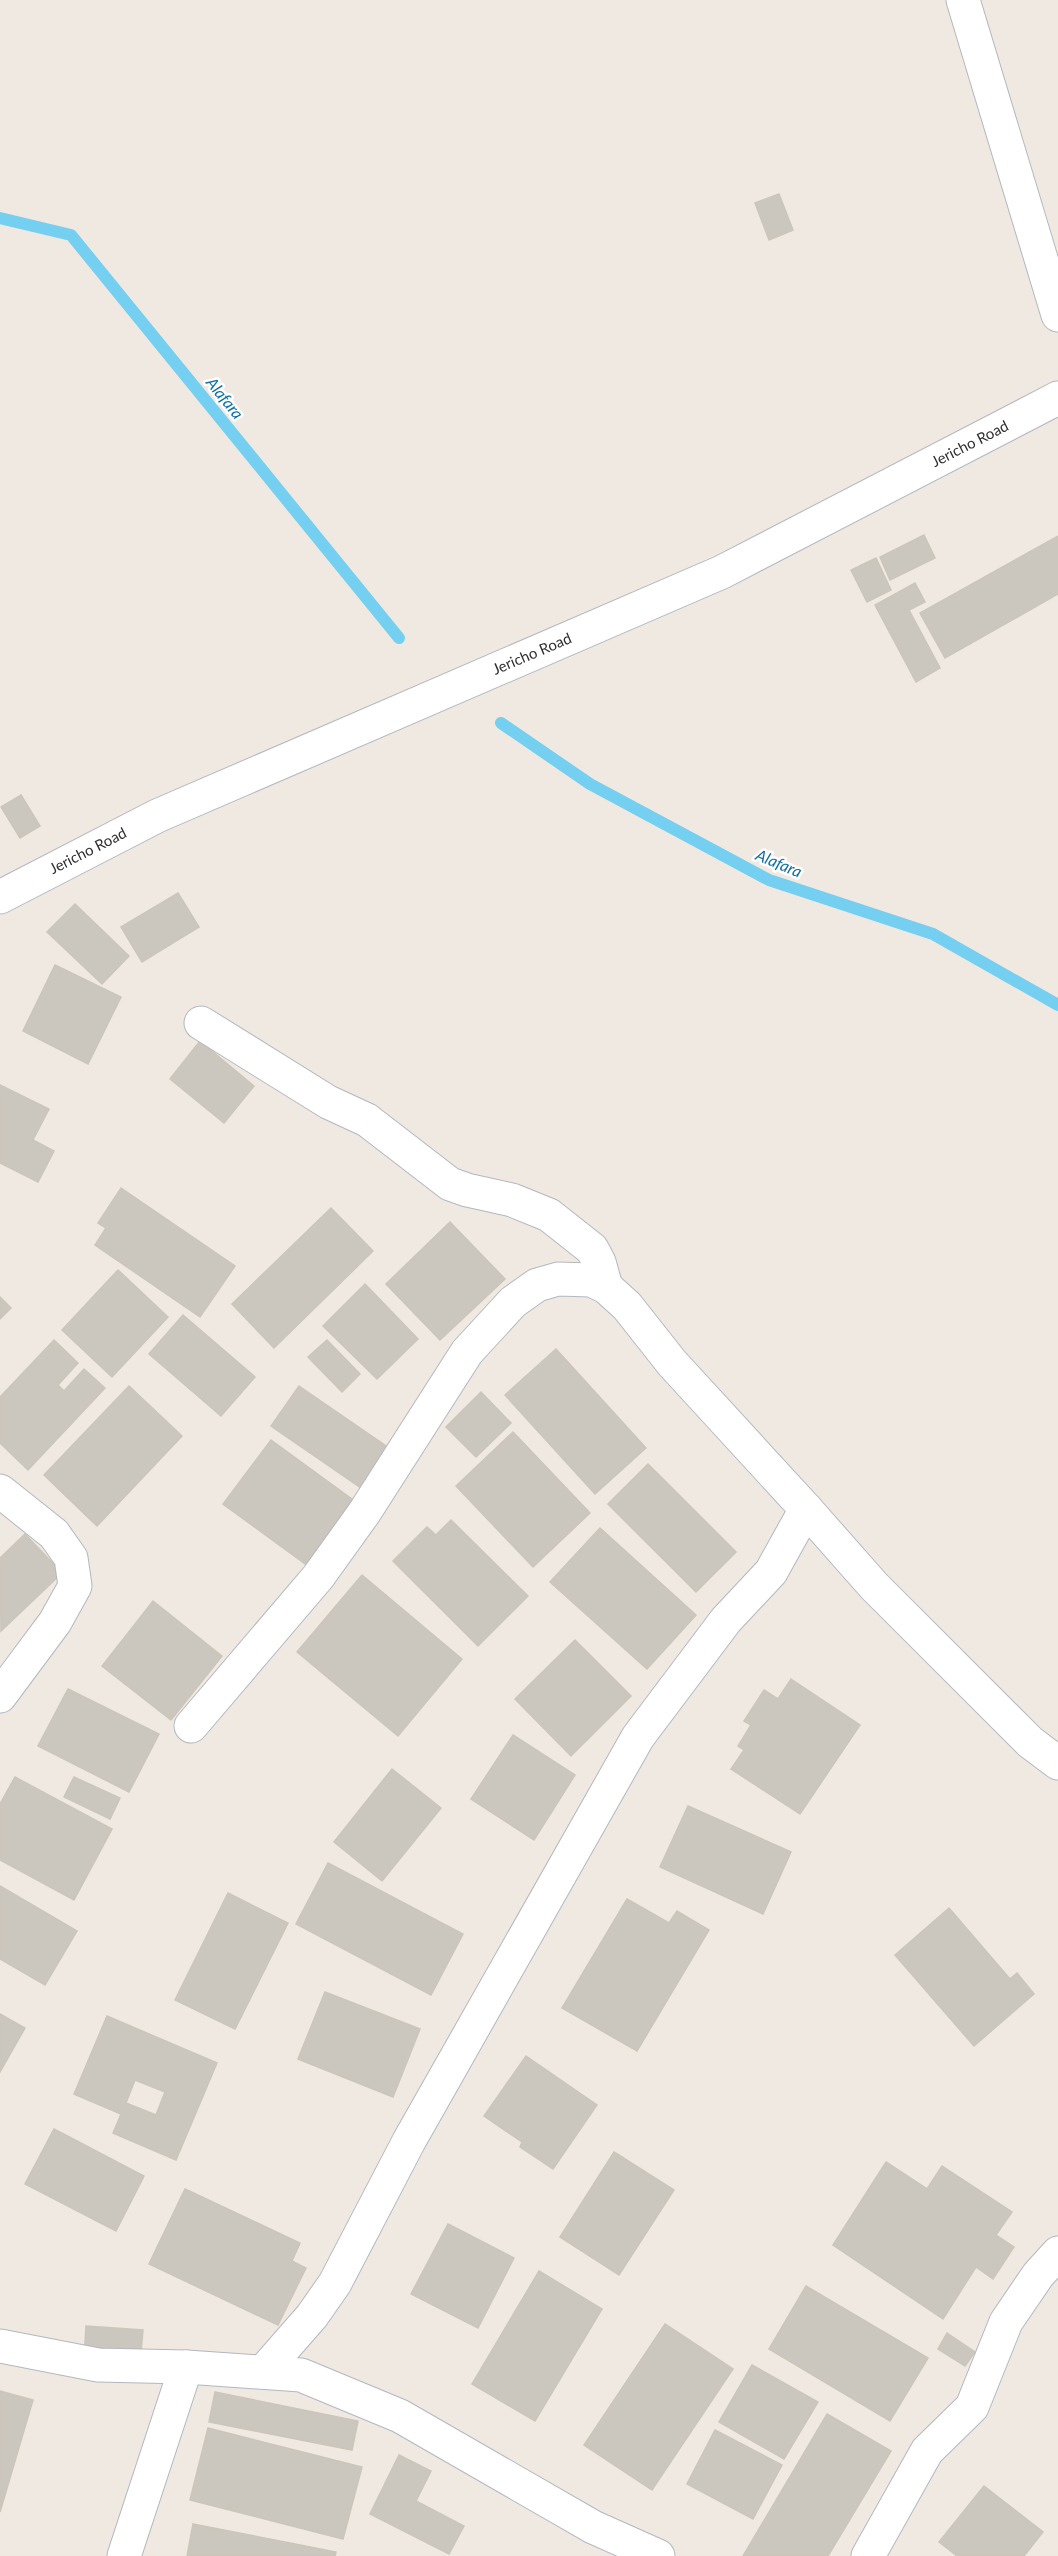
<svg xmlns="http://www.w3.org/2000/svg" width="1058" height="2556" font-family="Lato,sans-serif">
<rect width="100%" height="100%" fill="#efe9e1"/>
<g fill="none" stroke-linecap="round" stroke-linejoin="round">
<g stroke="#75cff0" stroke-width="12">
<polyline points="0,218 71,235 399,638"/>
<polyline points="501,723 590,784 769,880 933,934 1058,1005"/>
</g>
</g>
<g fill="#cbc7bf" stroke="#cbc5ba" stroke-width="1.5" fill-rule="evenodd">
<polygon points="779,194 793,230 769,240 755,203"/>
<polygon points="924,535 935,558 890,580 880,557"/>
<polygon points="1058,536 1058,594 945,658 920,613"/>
<polygon points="876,558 891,590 867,602 851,570"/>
<polygon points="915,583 925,602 909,610 940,668 916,682 875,605"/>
<polygon points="21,795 40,826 20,838 1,807"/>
<polygon points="178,893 199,927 142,962 121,927"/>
<polygon points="75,904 129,956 102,984 47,932"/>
<polygon points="55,965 121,997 88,1064 23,1031"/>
<polygon points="200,1041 254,1086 224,1123 170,1079"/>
<polygon points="0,1085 49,1109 33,1140 54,1151 38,1182 0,1163"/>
<polygon points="121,1188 235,1266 200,1317 95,1245 106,1228 98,1223"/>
<polygon points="331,1208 373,1251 274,1348 232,1304"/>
<polygon points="450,1222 505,1279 440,1340 386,1284"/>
<polygon points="118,1270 168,1317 112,1377 62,1330"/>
<polygon points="365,1284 418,1339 377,1379 323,1326"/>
<polygon points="0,1297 11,1308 0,1319"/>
<polygon points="183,1315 255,1377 221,1416 149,1354"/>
<polygon points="54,1340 78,1363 58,1385 64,1391 84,1369 105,1388 28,1470 0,1443 0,1397"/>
<polygon points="327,1340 360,1374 342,1392 308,1357"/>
<polygon points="556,1349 646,1448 595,1494 505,1395"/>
<polygon points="129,1386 182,1436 97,1526 44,1475"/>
<polygon points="299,1386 389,1448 361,1488 271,1426"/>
<polygon points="481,1392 511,1423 476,1457 446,1427"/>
<polygon points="513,1432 590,1513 533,1567 456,1486"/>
<polygon points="271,1440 360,1505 312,1569 223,1504"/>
<polygon points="648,1464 736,1552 696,1592 608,1504"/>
<polygon points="451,1520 528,1596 478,1646 393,1561 427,1527 436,1535"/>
<polygon points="600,1528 696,1615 647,1669 550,1582"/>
<polygon points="25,1534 62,1573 1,1631 0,1558"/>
<polygon points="362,1575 462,1659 398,1736 297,1652"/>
<polygon points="153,1601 222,1656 171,1720 102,1666"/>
<polygon points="575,1640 631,1696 571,1756 515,1699"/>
<polygon points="791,1679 860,1725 800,1814 731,1769 744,1750 738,1746 751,1725 744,1721 764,1690 778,1699"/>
<polygon points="68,1689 159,1734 129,1792 38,1746"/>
<polygon points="513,1735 575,1775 534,1840 471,1799"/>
<polygon points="392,1769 441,1808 382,1881 334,1842"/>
<polygon points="15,1777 112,1829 74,1900 0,1860 0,1804"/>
<polygon points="74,1777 120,1798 110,1819 64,1797"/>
<polygon points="688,1806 791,1852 763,1914 660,1867"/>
<polygon points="328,1863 463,1934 431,1995 296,1924"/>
<polygon points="0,1886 77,1931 45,1985 0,1959"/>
<polygon points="228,1893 288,1923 235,2029 175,2000"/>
<polygon points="627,1899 669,1923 677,1911 709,1930 637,2051 562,2008"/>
<polygon points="949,1908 1010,1979 1017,1973 1034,1994 974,2046 895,1955"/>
<polygon points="325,1992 420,2029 393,2097 298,2059"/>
<polygon points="0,2014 25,2028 0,2072"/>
<path d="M107 2016 217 2063 176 2160 113 2133 121 2114 74 2094ZM135 2080 165 2092 156 2115 126 2103Z"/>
<polygon points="526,2056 597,2105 553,2169 520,2147 522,2142 484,2116"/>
<polygon points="54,2129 144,2176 116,2231 25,2184"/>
<polygon points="614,2152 674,2190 619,2275 560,2237"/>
<polygon points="886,2162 927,2189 942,2166 1012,2212 996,2235 1014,2247 993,2279 976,2267 943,2319 833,2245"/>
<polygon points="185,2189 300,2243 292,2261 306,2268 278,2325 149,2264"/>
<polygon points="448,2224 514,2258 478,2328 411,2294"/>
<polygon points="539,2271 602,2309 535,2421 472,2384"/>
<polygon points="806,2286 928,2358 890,2421 769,2349"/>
<polygon points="665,2324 733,2369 652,2490 584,2445"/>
<polygon points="86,2326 143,2330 140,2363 84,2359"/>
<polygon points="947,2333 975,2352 965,2366 938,2349"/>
<polygon points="752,2365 818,2402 784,2459 719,2422"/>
<polygon points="0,2391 33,2400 0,2512"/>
<polygon points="215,2392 358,2421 352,2450 209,2422"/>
<polygon points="827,2414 891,2451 828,2556 743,2556"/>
<polygon points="208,2428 362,2467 343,2539 190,2500"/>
<polygon points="715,2430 782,2465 753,2519 687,2484"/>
<polygon points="399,2455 431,2471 416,2501 464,2526 449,2554 370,2514"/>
<polygon points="984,2486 1043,2532 1024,2556 957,2556 939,2542"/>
<polygon points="193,2524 336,2552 335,2556 187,2556"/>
</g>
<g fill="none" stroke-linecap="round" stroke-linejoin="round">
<defs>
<g id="street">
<polyline points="963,0 1058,315"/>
<polyline points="201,1023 328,1102 367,1120 450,1184 467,1190 512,1200 549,1215 592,1249 599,1262 606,1287"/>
<polyline points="0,1491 54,1534 71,1558 75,1586 55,1622 0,1696"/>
<polyline points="191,1726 318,1577 364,1513 467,1352 513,1302 537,1285 558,1279 591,1280 606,1287 627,1306 672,1363 806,1509 874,1586 1030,1742 1058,1763"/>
<polyline points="0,2346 98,2365 186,2367 301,2375 400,2416 593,2527 658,2556"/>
<polyline points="263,2372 312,2316 335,2283 409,2141 638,1737 726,1620 771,1572 806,1509"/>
<polyline points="124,2556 186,2367"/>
<polyline points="868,2556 927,2451 972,2407 1006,2322 1038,2275 1058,2253"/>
</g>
<polyline id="secondary" points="0,897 157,816 722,572 1058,398"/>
</defs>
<use href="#street" stroke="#b4b7c1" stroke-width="35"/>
<use href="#secondary" stroke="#b4b7c1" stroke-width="35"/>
<use href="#street" stroke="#fff" stroke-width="33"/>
<use href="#secondary" stroke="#fff" stroke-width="33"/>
</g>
<g text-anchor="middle" stroke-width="5" stroke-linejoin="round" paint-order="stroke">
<g font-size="15" fill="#2e2e2e" stroke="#fff">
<text transform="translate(970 444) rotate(-27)" y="5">Jericho Road</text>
<text transform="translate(532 654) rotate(-23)" y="5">Jericho Road</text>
<text transform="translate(88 851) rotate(-27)" y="5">Jericho Road</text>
</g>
<g font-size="16" font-style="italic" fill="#0d6fa3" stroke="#fff">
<text transform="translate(225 398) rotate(51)" y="6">Alafara</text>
<text transform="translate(779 863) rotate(23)" y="6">Alafara</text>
</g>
</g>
</svg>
